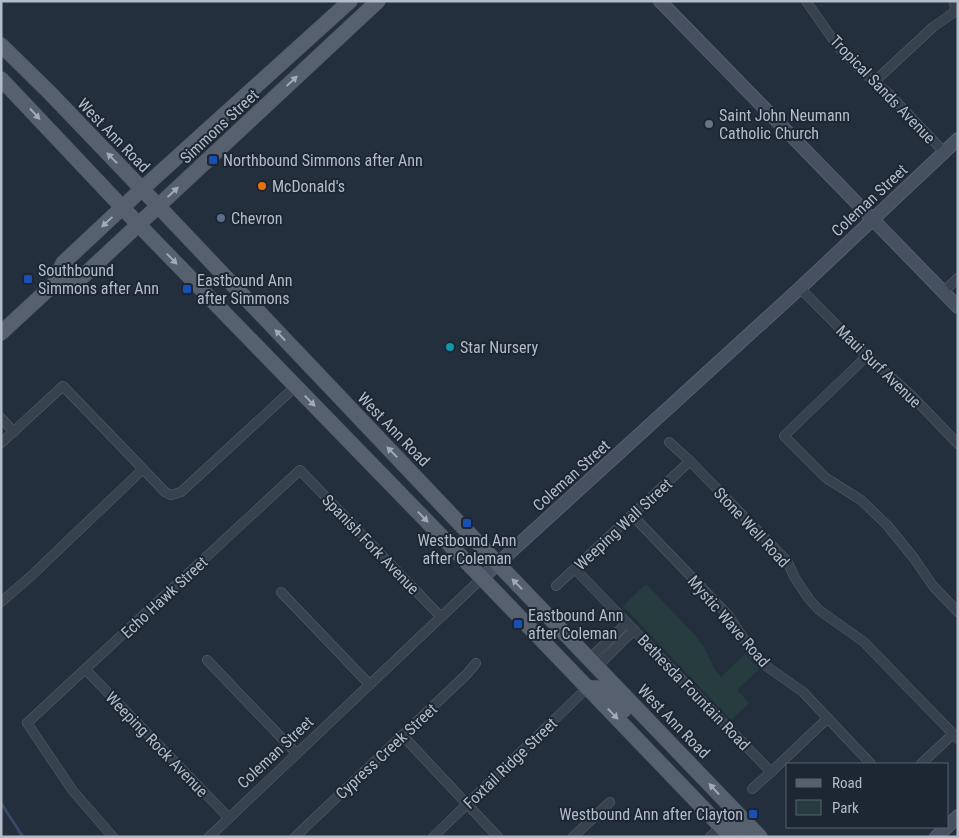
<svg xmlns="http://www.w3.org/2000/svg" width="959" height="838" font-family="'Roboto Condensed',sans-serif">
<rect width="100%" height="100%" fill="#242f3e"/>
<polygon fill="#263c3f" points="646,584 695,635 704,647 715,670 721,677 745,654 759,669 737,690 749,703 731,720 623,606"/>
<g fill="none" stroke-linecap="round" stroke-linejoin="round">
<polyline stroke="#394c67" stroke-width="2.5" points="1,803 23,837"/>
<defs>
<g id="street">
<polyline points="806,1 839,48 866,75 888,93 944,152"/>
<polyline points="874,82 933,27 953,13 955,9 954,1"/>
<polyline points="800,288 867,356 910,394 958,444"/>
<polyline points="943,292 958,278"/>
<polyline points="867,356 784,436 826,478 861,500 887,525 913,557 933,586 958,612"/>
<polyline points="1,418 14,432"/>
<polyline points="669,442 690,461 787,561 795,578 809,599 819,610 864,642 958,739"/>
<polyline points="1,443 63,386 143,469 165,492 171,495 181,492 296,386"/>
<polyline points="632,515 729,616 752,652 762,663 803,692 871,764"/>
<polyline points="575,569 771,772"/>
<polyline points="556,586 690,461"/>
<polyline points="281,592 370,685"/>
<polyline points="1,602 30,577 143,469"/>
<polyline points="589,659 627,623"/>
<polyline points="207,660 297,754"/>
<polyline points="597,667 634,630"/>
<polyline points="85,669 229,818"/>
<polyline points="403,736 498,837"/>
<polyline points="921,764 953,734"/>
<polyline points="752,789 771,772 828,718"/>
<polyline points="113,837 73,791 27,723 300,470 441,617"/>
<polyline points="209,837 482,578"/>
<polyline points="295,837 467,674 476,663"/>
<polyline points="433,837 587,688"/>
<polyline points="573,837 610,802"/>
<polyline points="710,837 721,827"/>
</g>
<g id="secondary">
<polyline points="660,1 958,307"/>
<polyline points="482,578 800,288 958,139"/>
<polyline points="948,826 958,816"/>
<polyline points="936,837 947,827"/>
</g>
<g id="primary">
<polyline points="1,45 49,92 142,189 498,564 760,837"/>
<polyline points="1,79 138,224 482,578 731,837"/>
<polyline points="54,284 80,279 378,1"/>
<polyline points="1,333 54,284 63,263 142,189 350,1"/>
<polyline points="587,688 601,688 624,710"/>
<polyline points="723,826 726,824 731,826 745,837"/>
</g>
</defs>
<use href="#street" stroke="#565f6c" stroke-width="10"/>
<use href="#secondary" stroke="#565f6c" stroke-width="14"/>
<use href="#primary" stroke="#414a57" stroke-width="16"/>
<use href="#street" stroke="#38414e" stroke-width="9"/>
<use href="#secondary" stroke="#465061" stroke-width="12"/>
<use href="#primary" stroke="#56606e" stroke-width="15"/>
</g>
<defs><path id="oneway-solid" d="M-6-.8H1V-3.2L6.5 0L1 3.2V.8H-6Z" transform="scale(1.25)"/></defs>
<g fill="#a1aab7">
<use href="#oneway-solid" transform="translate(292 81) rotate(-43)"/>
<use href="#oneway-solid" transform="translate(35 114) rotate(47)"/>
<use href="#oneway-solid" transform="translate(112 158) rotate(-134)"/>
<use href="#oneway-solid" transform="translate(173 192) rotate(-43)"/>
<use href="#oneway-solid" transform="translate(107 222) rotate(137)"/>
<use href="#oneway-solid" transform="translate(172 259) rotate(46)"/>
<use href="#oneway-solid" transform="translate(280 335) rotate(-133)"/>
<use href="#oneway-solid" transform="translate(310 401) rotate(46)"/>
<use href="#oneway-solid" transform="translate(392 452) rotate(-134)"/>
<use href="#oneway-solid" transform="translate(423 517) rotate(46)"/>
<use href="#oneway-solid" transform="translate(517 584) rotate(-134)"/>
<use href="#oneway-solid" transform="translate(613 714) rotate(46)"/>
<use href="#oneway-solid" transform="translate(714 789) rotate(-133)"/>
</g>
<circle fill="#6b7280" stroke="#1d2633" stroke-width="2" cx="709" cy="124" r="5"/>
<g fill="#1a4fb4" stroke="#1d2633" stroke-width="2">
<rect x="208" y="155" width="10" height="10" rx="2.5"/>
<rect x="23" y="274" width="10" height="10" rx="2.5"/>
<rect x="182" y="284" width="10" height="10" rx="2.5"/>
<rect x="462" y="518" width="10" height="10" rx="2.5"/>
<rect x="513" y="619" width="10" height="10" rx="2.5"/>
<rect x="748" y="809" width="10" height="10" rx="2.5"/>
</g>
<circle fill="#e8710a" stroke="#1d2633" stroke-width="2" cx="262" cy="186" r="5"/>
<circle fill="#5c6f8a" stroke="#1d2633" stroke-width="2" cx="221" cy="218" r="5"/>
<circle fill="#0f9aa8" stroke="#1d2633" stroke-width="2" cx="450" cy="347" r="5"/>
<g text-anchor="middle" stroke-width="4" stroke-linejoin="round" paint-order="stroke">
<g font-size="16" fill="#b4bcc9" stroke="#1d2633">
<text transform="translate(883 89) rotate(46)" y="6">Tropical Sands Avenue</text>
<text transform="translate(219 126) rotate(-43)" y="6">Simmons Street</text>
<text transform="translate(114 135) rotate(46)" y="6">West Ann Road</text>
<text transform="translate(869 200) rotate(-43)" y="6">Coleman Street</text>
<text transform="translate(879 366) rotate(44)" y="6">Maui Surf Avenue</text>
<text transform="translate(394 429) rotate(46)" y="6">West Ann Road</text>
<text transform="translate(571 475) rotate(-42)" y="6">Coleman Street</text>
<text transform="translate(623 524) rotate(-43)" y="6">Weeping Wall Street</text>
<text transform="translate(752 527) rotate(47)" y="6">Stone Well Road</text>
<text transform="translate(371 544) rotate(46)" y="6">Spanish Fork Avenue</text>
<text transform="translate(164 597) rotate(-43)" y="6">Echo Hawk Street</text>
<text transform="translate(729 621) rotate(49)" y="6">Mystic Wave Road</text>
<text transform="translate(694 692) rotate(46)" y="6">Bethesda Fountain Road</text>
<text transform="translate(674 721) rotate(46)" y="6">West Ann Road</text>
<text transform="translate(157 744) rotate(46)" y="6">Weeping Rock Avenue</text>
<text transform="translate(386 751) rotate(-43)" y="6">Cypress Creek Street</text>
<text transform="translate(275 752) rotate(-43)" y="6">Coleman Street</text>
<text transform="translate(510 763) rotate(-44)" y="6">Foxtail Ridge Street</text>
</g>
<g font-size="16" fill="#b4bcc9" stroke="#1d2633" text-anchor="start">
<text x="719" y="121">Saint John Neumann<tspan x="719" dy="18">Catholic Church</tspan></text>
<text x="223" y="166">Northbound Simmons after Ann</text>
<text x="272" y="192">McDonald's</text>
<text x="231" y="224">Chevron</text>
<text x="38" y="276">Southbound<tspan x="38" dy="18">Simmons after Ann</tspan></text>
<text x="197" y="286">Eastbound Ann<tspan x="197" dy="18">after Simmons</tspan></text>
<text x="460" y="353">Star Nursery</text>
<text x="467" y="546" text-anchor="middle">Westbound Ann<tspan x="467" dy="18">after Coleman</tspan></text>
<text x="528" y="621">Eastbound Ann<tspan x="528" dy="18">after Coleman</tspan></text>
<text x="743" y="820" text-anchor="end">Westbound Ann after Clayton</text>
</g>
</g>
<rect width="959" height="838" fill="none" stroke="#b4bcc9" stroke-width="5"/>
<rect x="786" y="763" width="162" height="65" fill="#1d2633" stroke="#59626f"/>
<rect x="796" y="779" width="25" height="8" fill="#56606e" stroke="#59626f"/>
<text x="832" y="788" font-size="15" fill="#b4bcc9">Road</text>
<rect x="796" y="800" width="25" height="15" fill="#263c3f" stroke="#59626f"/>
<text x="832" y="813" font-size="15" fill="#b4bcc9">Park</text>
</svg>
